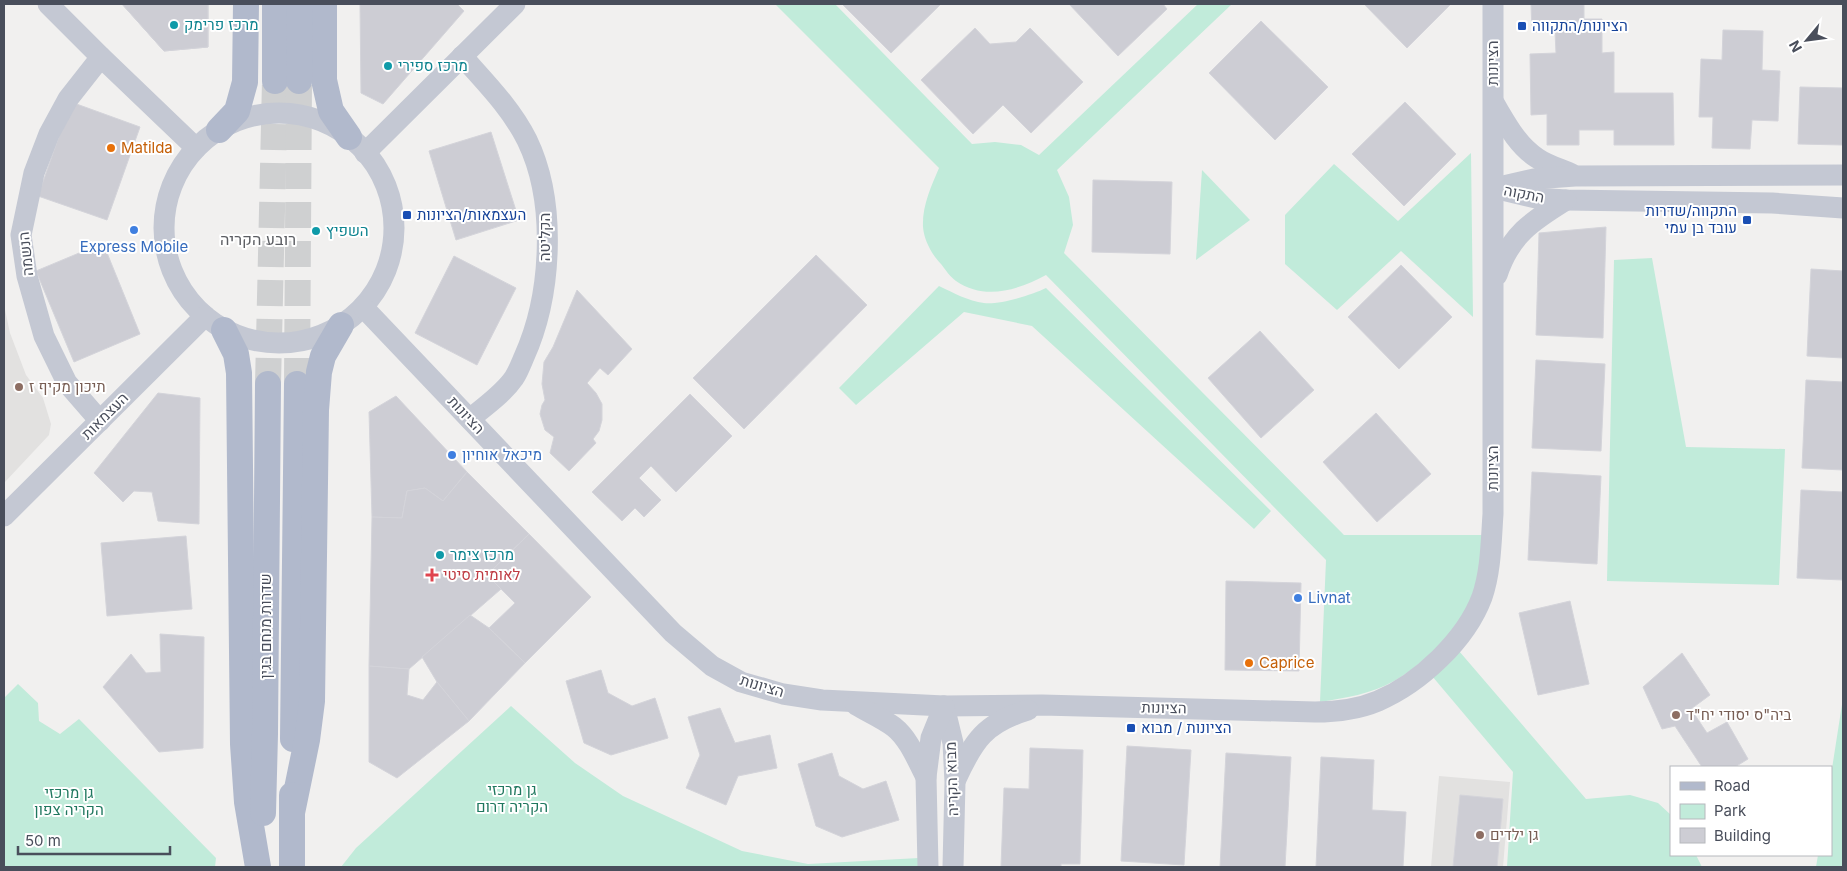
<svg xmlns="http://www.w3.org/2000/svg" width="1847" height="871" font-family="Inter,Heebo,sans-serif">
<rect width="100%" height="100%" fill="#f1f0ef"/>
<g fill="#e2e1e0">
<polygon points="4,305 10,333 26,375 43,398 51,424 49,435 4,483"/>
<polygon points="1439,776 1510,782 1503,867 1431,867"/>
</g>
<g fill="#c1ebda">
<path d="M775 4H835L972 144 995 142 1021 145 1039 155 1198 4H1232L1057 170 1069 197 1073 225 1064 253 1344 535H1483C1481 552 1480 571 1476 588 1469 622 1423 665 1394 681 1371 694 1345 698 1320 702L1326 560 1046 275C1018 290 985 301 956 281 950 277 945 269 941 264 932 255 924 240 923 227 922 206 931 187 939 168Z"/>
<polygon points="1471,153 1473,317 1401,251 1337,310 1285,264 1285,215 1334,164 1398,221"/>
<polygon points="1202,170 1250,220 1196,260"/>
<polygon points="1652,258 1686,447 1785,449 1779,585 1607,581 1614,260"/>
<path d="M939 286C954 293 968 301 984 303 999 305 1032 295 1046 288L1271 511 1254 529 1032 326 964 312 856 405 839 388Z"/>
<polygon points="1459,651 1586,799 1630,795 1658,803 1671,815 1671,855 1696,855 1702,867 1507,867 1513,772 1432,676"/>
<polygon points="18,684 38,703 39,721 60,734 79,719 216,858 215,867 4,867 4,698"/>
<polygon points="1843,698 1843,867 1816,867 1818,855 1831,855 1831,775"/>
<polygon points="511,706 575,763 623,796 742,851 808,864 919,858 919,867 341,867 356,848"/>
</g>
<g fill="#cdcdd4" stroke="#d4d4da">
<polygon points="122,4 208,4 208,47 164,51"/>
<polygon points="122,4 208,4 208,47 164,51"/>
<polygon points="360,4 457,4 464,11 383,104 361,93"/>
<polygon points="842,4 941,4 891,53"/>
<polygon points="1069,4 1163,4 1167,9 1118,56"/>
<polygon points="1364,4 1451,4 1407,48"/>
<polygon points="1531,4 1584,4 1584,19 1602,19 1602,53 1614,52 1614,93 1673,93 1674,145 1614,145 1614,130 1579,130 1579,145 1547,145 1547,114 1531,115 1530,54 1556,53 1555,32 1532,32"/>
<polygon points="1261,21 1328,87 1275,140 1209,73"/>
<polygon points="975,28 990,44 1016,42 1030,28 1083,82 1031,133 1003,105 973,134 921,80"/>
<polygon points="1723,30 1763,31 1762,70 1780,71 1778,121 1752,120 1750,149 1712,148 1713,117 1699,117 1701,59 1722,60"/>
<polygon points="1800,87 1843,88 1843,145 1798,144"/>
<polygon points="71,102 140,127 107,220 38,196"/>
<polygon points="1405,102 1456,154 1404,206 1352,154"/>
<polygon points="491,132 519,220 456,240 429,151"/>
<polygon points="1093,180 1172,182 1170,254 1092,252"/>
<polygon points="1606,227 1603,338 1536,335 1539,233"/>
<polygon points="103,243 140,334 74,362 36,271"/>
<polygon points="816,255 867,305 744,429 693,378"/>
<polygon points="454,256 516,288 477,365 415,333"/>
<polygon points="1401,265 1452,317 1399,369 1348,317"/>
<polygon points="1811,269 1843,271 1843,358 1807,356"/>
<polygon points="577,290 632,349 608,375 600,368 587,383 596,393 602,404 602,420 599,431 593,439 596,443 569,471 550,453 554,437 545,430 540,414 542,405 545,400 542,384 544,362 553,347"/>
<polygon points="1260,331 1314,390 1261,438 1208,378"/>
<polygon points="1536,360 1605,364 1601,451 1532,448"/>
<polygon points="1806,380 1843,382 1843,470 1802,468"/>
<polygon points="158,393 200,398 199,524 158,521 152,492 134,491 123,502 94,473"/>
<polygon points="690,394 732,436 676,492 651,466 639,478 661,500 644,517 635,508 622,521 592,492"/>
<polygon points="396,396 467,472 443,501 425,488 407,491 402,518 372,517 369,412"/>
<polygon points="1376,413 1431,474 1377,522 1323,462"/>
<polygon points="467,472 529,534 487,575 501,589 409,669 369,666 372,517 402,518 407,491 425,488 443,501"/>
<polygon points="1532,472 1601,476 1597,564 1528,560"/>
<polygon points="1801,490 1843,492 1843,580 1797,578"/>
<polygon points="529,534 591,597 525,663 489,628 515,603 487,575"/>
<polygon points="186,536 192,609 107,616 101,543"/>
<polygon points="1226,581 1301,583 1299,671 1225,670"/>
<polygon points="1570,601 1589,684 1538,695 1519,613"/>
<polygon points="470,615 489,628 525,663 469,721 437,682 422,657"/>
<polygon points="160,634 204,637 203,748 159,752 103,687 131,654 146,673 161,672"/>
<polygon points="1682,653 1710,695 1691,709 1707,733 1727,722 1748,759 1735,767 1702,767 1675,726 1662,729 1643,687"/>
<polygon points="369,666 409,669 407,695 423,700 437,682 469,721 397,778 369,762"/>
<polygon points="601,670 608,693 632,706 655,698 668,738 611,755 584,743 566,681"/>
<polygon points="720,708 735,743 770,735 777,768 738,776 726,805 686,788 700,755 688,717"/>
<polygon points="1127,746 1191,750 1184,865 1121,861"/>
<polygon points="1030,748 1083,750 1080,864 1061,864 1061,867 1001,867 1004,788 1029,789"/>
<polygon points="832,753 839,776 863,789 886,781 899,820 842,837 816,826 798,764"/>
<polygon points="1226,753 1291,757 1285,867 1220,867"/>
<polygon points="1321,757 1374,760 1372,810 1406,812 1403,867 1316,867"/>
<polygon points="1460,795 1503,799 1497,867 1453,867"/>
</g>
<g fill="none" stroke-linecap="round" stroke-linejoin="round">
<g stroke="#cfd0d1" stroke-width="26" stroke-dasharray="26 13" stroke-linecap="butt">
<polyline points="268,384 275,81"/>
<polyline points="297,384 299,81"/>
</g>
<g stroke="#c4c8d3" stroke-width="21">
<polyline points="48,4 101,57 196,148"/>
<path d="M462 56C485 82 511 108 527 140 557 202 552 295 524 357 521 364 518 372 514 378 503 394 485 406 470 419"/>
<path d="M1494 103C1506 123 1517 145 1537 158 1547 165 1561 169 1572 174"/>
<circle cx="279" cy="228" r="115"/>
<polyline points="365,153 515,4"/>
<polyline points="1499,187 1534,179 1575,176 1843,175"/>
<polyline points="1494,188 1536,198 1566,200 1772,203 1843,208"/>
<path d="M1497 275C1510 235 1532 221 1566 200"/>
<path d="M363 307 673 633 712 666 741 682 783 694 822 700 944 706 1042 705 1315 712C1336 712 1359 709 1378 701 1420 683 1466 640 1482 597 1491 571 1491 542 1493 514V4"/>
<polyline points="100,421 67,383 44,336 27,276 21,235 34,173 49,134 68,99 101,57"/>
<polyline points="4,516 205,316"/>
<path d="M856 705C868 712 882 718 894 727 909 739 917 760 926 777"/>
<polyline points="944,706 953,743 955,782 953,867"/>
<path d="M956 779C974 740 985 723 1028 710"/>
<polyline points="928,867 926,777 931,738 944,706"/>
</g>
<g stroke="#b1b9cc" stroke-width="26">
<polyline points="275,4 275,81"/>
<polyline points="324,4 324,80 331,111 349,137"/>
<polyline points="299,81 300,4"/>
<polyline points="219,130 237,111 245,82 246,4"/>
<polyline points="224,330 236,354 239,373 243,744 247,802 258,867"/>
<polyline points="293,739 297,384"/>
<polyline points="263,813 265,734 268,384"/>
<polyline points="292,813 307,740 312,701 316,410 319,372 323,356 341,325"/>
<polyline points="292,867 292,795"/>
</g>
</g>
<g fill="#0f9aa8" stroke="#fff" stroke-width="2">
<circle cx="174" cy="25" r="5"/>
<circle cx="388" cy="66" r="5"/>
<circle cx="316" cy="231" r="5"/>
<circle cx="440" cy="555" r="5"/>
</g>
<g fill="#1a4fb4" stroke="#fff" stroke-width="2">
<rect x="1517" y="21" width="10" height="10" rx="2.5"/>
<rect x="402" y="210" width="10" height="10" rx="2.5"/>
<rect x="1742" y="215" width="10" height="10" rx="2.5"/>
<rect x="1126" y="723" width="10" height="10" rx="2.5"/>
</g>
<g fill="#e8710a" stroke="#fff" stroke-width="2">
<circle cx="111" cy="148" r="5"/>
<circle cx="1249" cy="663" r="5"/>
</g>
<g fill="#3f7fe0" stroke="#fff" stroke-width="2">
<circle cx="134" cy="230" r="5"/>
<circle cx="452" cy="455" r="5"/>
<circle cx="1298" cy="598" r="5"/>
</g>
<g fill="#8d6e63" stroke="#fff" stroke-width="2">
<circle cx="19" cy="387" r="5"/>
<circle cx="1676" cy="715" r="5"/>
<circle cx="1480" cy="835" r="5"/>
</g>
<path fill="#e0444e" stroke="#fff" stroke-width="2" d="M429.5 567.5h5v5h5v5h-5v5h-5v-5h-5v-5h5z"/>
<g text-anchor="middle" stroke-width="4" stroke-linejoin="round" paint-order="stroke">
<g font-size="15" fill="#0d838f" stroke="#fff" text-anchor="start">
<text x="184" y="30">מרכז פרימק</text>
<text x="398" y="71">מרכז ספירי</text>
<text x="326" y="236">השפיץ</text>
<text x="450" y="560">מרכז צימר</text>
</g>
<g font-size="15" fill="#164399" stroke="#fff" text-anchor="start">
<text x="1532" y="31">הציונות/התקווה</text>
<text x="1737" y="216" text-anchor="end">התקווה/שדרות<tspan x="1737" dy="17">עובד בן עמי</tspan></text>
<text x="417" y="220">העצמאות/הציונות</text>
<text x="1141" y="733">הציונות / מבוא</text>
</g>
<g font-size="15" fill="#494e5b" stroke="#fff">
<text transform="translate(1493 63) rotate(-90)" y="5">הציונות</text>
<text transform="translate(1524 194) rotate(11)" y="5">התקוה</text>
<text transform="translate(545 237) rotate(-90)" y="5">הקליטה</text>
<text transform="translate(26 254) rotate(-96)" y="5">הנשמה</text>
<text transform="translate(466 415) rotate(47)" y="5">הציונות</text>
<text transform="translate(105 416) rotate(-45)" y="5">העצמאות</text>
<text transform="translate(1493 468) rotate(-90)" y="5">הציונות</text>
<text transform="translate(266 626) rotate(-90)" y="5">שדרות מנחם בגין</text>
<text transform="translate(762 686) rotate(17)" y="5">הציונות</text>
<text transform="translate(1164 708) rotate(1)" y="5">הציונות</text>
<text transform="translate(952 779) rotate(-92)" y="5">מבוא הקריה</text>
</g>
<g font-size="15" fill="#c56008" stroke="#fff" text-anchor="start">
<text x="121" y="153">Matilda</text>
<text x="1259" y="668">Caprice</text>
</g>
<g font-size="15" fill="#366cbe" stroke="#fff" text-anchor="start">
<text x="134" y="252" text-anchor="middle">Express Mobile</text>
<text x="462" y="460">מיכאל אוחיון</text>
<text x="1308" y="603">Livnat</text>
</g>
<g font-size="15" fill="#785e54" stroke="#fff" text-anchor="start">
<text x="29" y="392">תיכון מקיף ז</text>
<text x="1686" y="720">ביה"ס יסודי יח"ד</text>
<text x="1490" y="840">גן ילדים</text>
</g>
<g font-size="15" fill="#be3a42" stroke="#fff" text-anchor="start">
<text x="443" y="580">לאומית סיטי</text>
</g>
<g font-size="15" fill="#1f775e" stroke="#fff">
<text x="512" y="795">גן מרכזי<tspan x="512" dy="17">הקריה דרום</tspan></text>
<text x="69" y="798">גן מרכזי<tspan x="69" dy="17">הקריה צפון</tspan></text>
</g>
<g font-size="16" fill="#5c5e63" stroke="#fff">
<text x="258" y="245">רובע הקריה</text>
</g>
</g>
<rect width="1847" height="871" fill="none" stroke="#494e5b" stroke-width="10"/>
<rect x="1670" y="766" width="162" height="90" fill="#ffffff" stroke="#b6b8bd"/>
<rect x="1680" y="782" width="25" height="8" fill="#b1b9cc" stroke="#b6b8bd"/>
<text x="1714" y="791" font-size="15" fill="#494e5b">Road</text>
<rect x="1680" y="804" width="25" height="15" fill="#c1ebda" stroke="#b6b8bd"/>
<text x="1714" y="816" font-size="15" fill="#494e5b">Park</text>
<rect x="1680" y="828" width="25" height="15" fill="#cdcdd4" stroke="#b6b8bd"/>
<text x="1714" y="841" font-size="15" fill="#494e5b">Building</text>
<g transform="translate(1807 40) rotate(241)" stroke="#ffffff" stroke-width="4" paint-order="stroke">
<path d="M0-4L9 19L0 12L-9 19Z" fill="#494e5b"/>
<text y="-8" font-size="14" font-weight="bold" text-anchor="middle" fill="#494e5b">N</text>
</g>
<path d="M18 846v8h152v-8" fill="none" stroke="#494e5b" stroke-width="2.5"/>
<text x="25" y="846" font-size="15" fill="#494e5b" stroke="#ffffff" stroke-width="4" paint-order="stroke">50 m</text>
</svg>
